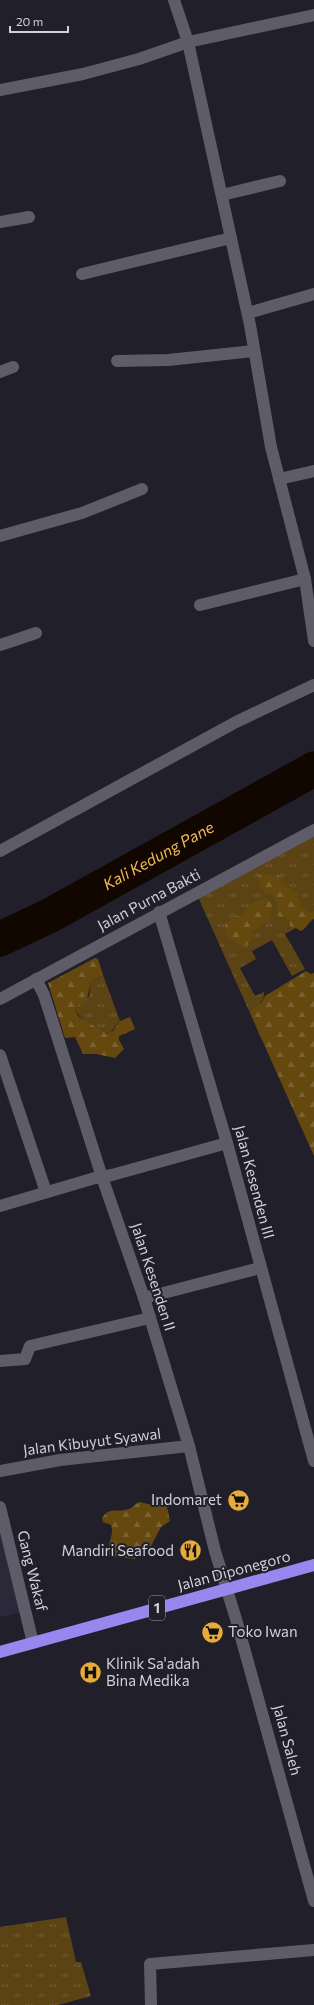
<svg xmlns="http://www.w3.org/2000/svg" width="314" height="2005" font-family="Commissioner,sans-serif">
<defs>
<pattern id="grass-tufts" width="24" height="20" patternUnits="userSpaceOnUse"><rect width="24" height="20" fill="#5c4314"/><path d="M3 7l-1-3M5 7V3M7 7l1-3M15 17l-1-3M17 17v-4M19 17l1-3" fill="none" stroke="#725d36"/></pattern>
<pattern id="forest-firs" width="22" height="20" patternUnits="userSpaceOnUse"><rect width="22" height="20" fill="#64480e"/><path d="M5 1l3.5 6h-7zM16 11l3.5 6h-7z" fill="#796130"/></pattern>
</defs>
<rect width="100%" height="100%" fill="#211f2a"/>
<polygon fill="#2b2939" points="0,1526 22,1612 0,1617"/>
<g fill="url(#grass-tufts)">
<path d="M314 836V918L285 934 305 969 292 976 272 940 252 951 256 959 240 968 255 996 264 992C265 1001 259 1004 252 1008L250 1013 198 897Z"/>
<path d="M103 975 120 1021 109 1034C100 1033 79 1018 75 1010L77 1004 89 997 91 982Z"/>
<polygon points="66,1917 76,1962 81,1962 91,1996 58,2005 0,2005 0,1927"/>
</g>
<g fill="url(#forest-firs)">
<path d="M266 874 272 876 275 874 281 877 284 885 297 892 301 906 309 913 314 912V919C308 922 307 928 301 931L290 925 289 920 276 914 278 906 272 895 266 894 260 887 258 875Z"/>
<polygon points="266,899 272,903 270,920 254,930 248,944 242,947 227,937 225,933 225,924 233,917 240,916 254,901"/>
<polygon points="95,958 98,959 103,975 91,982 86,1003 77,1004 75,1010 78,1016 107,1034 113,1031 120,1021 130,1017 135,1029 119,1036 119,1040 124,1049 115,1058 96,1054 83,1054 75,1037 65,1038 48,983"/>
<polygon points="306,971 311,974 314,973 314,1156 250,1013 252,1008 262,1002 265,996"/>
<path d="M163 1500 166 1502 170 1521 161 1527 151 1546 138 1552 135 1559 110 1556C105 1544 115 1537 111 1525L103 1522 102 1518C109 1506 119 1513 129 1509 133 1507 136 1503 140 1502L152 1505Z"/>
</g>
<g fill="none" stroke-linecap="round" stroke-linejoin="round">
<path stroke="#120700" stroke-width="35" id="s1" d="M0 939 49 916 314 769"/>
<g stroke="#5d5c68" stroke-width="12">
<polyline points="174,0 188,42 250,325 271,447 305,579 314,641"/>
<polyline points="0,90 83,74 139,59 188,42 314,15"/>
<polyline points="222,195 280,181"/>
<polyline points="0,222 29,217"/>
<polyline points="82,274 231,238"/>
<polyline points="248,313 314,294"/>
<polyline points="117,361 168,360 254,351"/>
<polyline points="0,372 13,367"/>
<polyline points="279,479 314,471"/>
<polyline points="0,536 82,513 142,489"/>
<polyline points="200,605 305,579"/>
<polyline points="0,645 36,633"/>
<polyline points="0,851 236,722 314,685"/>
<polyline points="159,912 227,1143 314,1461"/>
<polyline points="36,979 44,995 102,1177 144,1298 189,1446 215,1551 236,1619 314,1901"/>
<polyline points="0,999 314,830"/>
<polyline points="0,1055 46,1192"/>
<polyline points="0,1206 95,1178 112,1175 227,1143"/>
<polyline points="144,1298 260,1268"/>
<polyline points="0,1361 25,1359 30,1346 150,1318"/>
<polyline points="0,1471 60,1460 189,1446"/>
<polyline points="0,1507 33,1643"/>
<polyline points="151,2005 150,1964 314,1950"/>
</g>
<polyline stroke="#9a86ef" stroke-width="12" points="0,1652 314,1565"/>
</g>
<defs>
<symbol id="supermarket-disc" viewBox="-11 -11 22 22"><circle r="9.5" fill="#e8ab37" stroke="#211f2a"/><path d="M-6-5.5h2.5l.6 2H6L4.5 2H-2.5L-4.4-4H-6ZM-1.5 3.2a1.3 1.3 0 1 0 .1 0ZM3 3.2a1.3 1.3 0 1 0 .1 0Z" fill="#111"/></symbol>
<symbol id="restaurant-disc" viewBox="-11 -11 22 22"><circle r="9.5" fill="#e8ab37" stroke="#211f2a"/><path d="M-5-6h1v4h1v-4h1v4h1v-4h1v5L-1.5 .5V6h-2V.5L-5-1ZM5-6V6H3V1.5H1.5Q1.5-4 5-6Z" fill="#111"/></symbol>
<symbol id="hospital-disc" viewBox="-11 -11 22 22"><circle r="9.5" fill="#e8ab37" stroke="#211f2a"/><path d="M-5-5h3v3.5h4V-5h3V5h-3V1.5h-4V5h-3Z" fill="#111"/></symbol>
</defs>
<g fill-rule="evenodd">
<use href="#supermarket-disc" x="226" y="1488" width="25" height="25"/>
<use href="#restaurant-disc" x="178" y="1538" width="25" height="25"/>
<use href="#supermarket-disc" x="200" y="1620" width="25" height="25"/>
<use href="#hospital-disc" x="78" y="1660" width="25" height="25"/>
</g>
<g text-anchor="middle" stroke-width="4" stroke-linejoin="round" paint-order="stroke">
<rect fill="#211f2a" stroke="#9d9ca4" stroke-width="1" x="149" y="1596" width="16" height="24" rx="3"/>
<g font-size="14" font-weight="bold" fill="#d2d1d9">
<text x="157" y="1613">1</text>
</g>
<g font-size="15" fill="#d2d1d9" stroke="#211f2a">
<text transform="translate(149 900) rotate(-28)" y="5">Jalan Purna Bakti</text>
<text transform="translate(254 1182) rotate(75)" y="5">Jalan Kesenden III</text>
<text transform="translate(153 1277) rotate(72)" y="5">Jalan Kesenden II</text>
<text transform="translate(92 1442) rotate(-7)" y="5">Jalan Kibuyut Syawal</text>
<text transform="translate(32 1571) rotate(76)" y="5">Gang Wakaf</text>
<text transform="translate(234 1571) rotate(-15)" y="5">Jalan Diponegoro</text>
<text transform="translate(287 1740) rotate(75)" y="5">Jalan Saleh</text>
</g>
<g font-size="15" fill="#d2d1d9" stroke="#211f2a" text-anchor="end">
<text x="222" y="1505">Indomaret</text>
<text x="174" y="1556">Mandiri Seafood</text>
<text x="228" y="1637" text-anchor="start">Toko Iwan</text>
<text x="106" y="1669" text-anchor="start">Klinik Sa'adah<tspan x="106" dy="17">Bina Medika</tspan></text>
</g>
<g font-size="16" font-style="italic" fill="#efb857" stroke="#211f2a">
<text dy="6" stroke="none"><textPath href="#s1" startOffset="179">Kali Kedung Pane</textPath></text>
</g>
</g>
<path d="M10 26v6h58v-6" fill="none" stroke="#d2d1d9" stroke-width="2"/>
<text x="16" y="26" font-size="12" fill="#d2d1d9" stroke="#211f2a" stroke-width="3" paint-order="stroke">20 m</text>
</svg>
